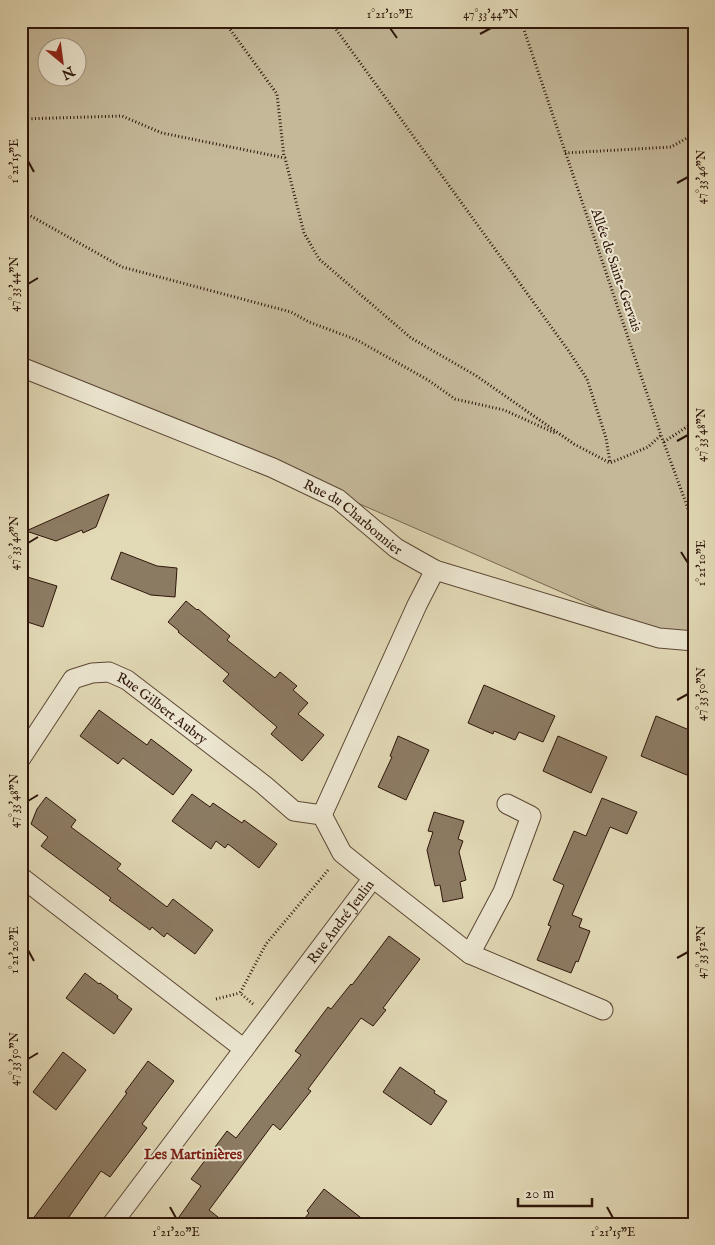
<svg xmlns="http://www.w3.org/2000/svg" width="715" height="1245" font-family="'IM FELL English',serif">
<rect width="100%" height="100%" fill="#e2d9b6"/>
<filter id="stains"><feTurbulence type="fractalNoise" baseFrequency=".004" numOctaves="4"/><feColorMatrix values="0 0 0 0 .2 0 0 0 0 .09 0 0 0 0 .02 0 0 0 .5 -.17"/></filter>
<radialGradient id="worn" r=".72"><stop offset=".6" stop-color="#630" stop-opacity="0"/><stop offset="1" stop-color="#630" stop-opacity=".3"/></radialGradient>
<path fill="#c4b899" stroke="#7a6752" fill-rule="evenodd" d="M21 21H694V650L21 356ZM48 48H78V78H48Z"/>
<g fill="#8c7b63" stroke="#2f160a">
<polygon points="109,494 96,527 83,533 82,530 56,541 26,531"/>
<polygon points="121,552 157,566 177,568 175,597 151,595 111,579"/>
<polygon points="21,575 57,586 43,627 21,620"/>
<polygon points="186,601 197,610 198,609 230,636 227,640 275,678 280,672 297,686 293,690 308,703 298,714 324,735 302,761 271,734 277,727 223,681 229,674 178,632 179,631 168,622"/>
<polygon points="484,685 555,716 543,742 519,732 515,740 494,731 493,734 468,723"/>
<polygon points="99,710 147,745 151,739 192,770 173,795 123,758 118,764 80,736"/>
<polygon points="656,716 694,732 694,778 641,756"/>
<polygon points="398,736 429,750 406,800 378,787 392,757 390,756"/>
<polygon points="558,736 607,757 591,793 543,771"/>
<polygon points="192,794 210,807 213,803 242,823 244,820 277,844 259,868 228,844 225,848 216,841 211,849 172,821"/>
<polygon points="46,797 76,820 71,827 121,864 117,869 167,907 173,899 213,930 195,954 167,933 164,937 152,927 150,930 109,900 111,898 41,846 48,837 31,824 37,809"/>
<polygon points="602,798 637,812 627,834 610,827 572,915 582,919 579,927 590,931 578,962 576,961 571,973 537,960 551,926 548,925 564,885 553,880 574,831 586,836"/>
<polygon points="434,812 464,821 458,839 463,841 459,852 466,880 460,882 463,898 443,902 440,885 435,886 427,850 433,832 428,831"/>
<polygon points="389,936 420,959 383,1008 386,1010 373,1026 361,1018 308,1089 311,1091 280,1130 273,1124 209,1210 227,1224 174,1224 201,1186 191,1179 227,1131 236,1138 301,1055 295,1051 328,1007 331,1009 351,984 352,985"/>
<polygon points="85,973 99,984 100,983 118,996 117,998 132,1009 114,1034 66,998"/>
<polygon points="63,1052 86,1070 56,1110 33,1092"/>
<polygon points="148,1061 174,1081 142,1124 147,1128 110,1177 101,1171 64,1224 29,1224 127,1093 125,1092"/>
<polygon points="400,1067 435,1091 434,1093 447,1101 431,1125 383,1092"/>
<polygon points="324,1189 369,1224 300,1224 309,1213 307,1211"/>
</g>
<g fill="none" stroke-linecap="round" stroke-linejoin="round">
<defs>
<g id="street">
<path id="s1" d="M21 367 273 468 338 499 396 548 435 570 659 638 694 641"/>
<path id="s2" d="M21 758 73 679 92 673 109 672 127 680 264 785 294 811 322 815"/>
<polyline points="322,815 417,605 435,570"/>
<polyline points="21,877 244,1049"/>
<polyline points="373,878 470,954 603,1010"/>
<polyline points="470,954 503,892 531,816 507,804"/>
<path id="s3" d="M112 1224 373 878 342 853 322 815"/>
</g>
</defs>
<use href="#street" stroke="#5c4735" stroke-width="21"/>
<g stroke="#2f160a" stroke-width="3" stroke-dasharray="1 2.5" stroke-linecap="butt">
<polyline points="224,21 277,94 284,157"/>
<polyline points="330,21 568,350 587,379 606,438 610,462"/>
<polyline points="521,21 661,435 694,525"/>
<polyline points="21,119 122,116 162,133 285,158 304,233 319,259 411,338 475,375 574,444 610,463 648,447 661,435"/>
<polyline points="565,153 671,147 694,134"/>
<polyline points="21,212 29,215 122,267 291,312 309,322 357,340 428,380 455,399 504,410 555,433"/>
<polyline points="21,403 26,391"/>
<polyline points="664,442 694,422"/>
<polyline points="216,999 240,993"/>
<polyline points="253,1004 240,993 266,944 329,869"/>
</g>
<use href="#street" stroke="#ece6d0" stroke-width="19"/>
</g>
<path fill="none" stroke="#2f160a" stroke-width="2" d="M390 28 397 38M480 34 491 28M28 161 34 172M677 183 688 177M28 284 38 278M677 441 688 435M28 543 38 537M681 552 688 563M677 700 688 694M28 801 38 795M28 950 34 961M677 958 688 952M28 1059 38 1053M170 1207 176 1218M607 1207 613 1218"/>
<g text-anchor="middle" stroke-width="4" stroke-linejoin="round" paint-order="stroke">
<g font-size="14" fill="#2f160a" stroke="#ece6d0">
<text transform="translate(617 270) rotate(71)" y="5">Allée de Saint-Gervais</text>
<text dy="5" stroke="none"><textPath href="#s1" startOffset="366">Rue du Charbonnier</textPath></text>
<text dy="5" stroke="none"><textPath href="#s2" startOffset="196">Rue Gilbert Aubry</textPath></text>
<text dy="5" stroke="none"><textPath href="#s3" startOffset="379">Rue André Jeulin</textPath></text>
</g>
<g font-size="15" font-weight="bold" fill="#7a1f14" stroke="#ece6d0">
<text x="193" y="1159">Les Martinières</text>
</g>
</g>
<rect width="715" height="1245" fill="none" stroke="#e2d9b6" stroke-width="55"/>
<g transform="translate(62 62) rotate(151)"><circle r="24" fill="#ece6d0" stroke="#a09381"/>
<path d="M0-4L9 19L0 12L-9 19Z" fill="#8f2418"/>
<text y="-8" font-size="14" font-weight="bold" text-anchor="middle" fill="#2f160a">N</text>
</g>
<path d="M518 1198v8h74v-8" fill="none" stroke="#2f160a" stroke-width="2.5"/>
<text x="525" y="1198" font-size="15" fill="#2f160a" stroke="#ece6d0" stroke-width="4" paint-order="stroke">20 m</text>
<rect x="28" y="28" width="660" height="1190" fill="none" stroke="#2f160a" stroke-width="2"/>
<g font-size="12" text-anchor="middle" fill="#2f160a">
<text x="390" y="18">1°21'10"E</text>
<text x="491" y="18">47°33'44"N</text>
<text transform="translate(14 161) rotate(-90)" y="4">1°21'15"E</text>
<text transform="translate(701 177) rotate(-90)" y="4">47°33'46"N</text>
<text transform="translate(14 284) rotate(-90)" y="4">47°33'44"N</text>
<text transform="translate(701 435) rotate(-90)" y="4">47°33'48"N</text>
<text transform="translate(14 543) rotate(-90)" y="4">47°33'46"N</text>
<text transform="translate(701 563) rotate(-90)" y="4">1°21'10"E</text>
<text transform="translate(701 694) rotate(-90)" y="4">47°33'50"N</text>
<text transform="translate(14 801) rotate(-90)" y="4">47°33'48"N</text>
<text transform="translate(14 950) rotate(-90)" y="4">1°21'20"E</text>
<text transform="translate(701 952) rotate(-90)" y="4">47°33'52"N</text>
<text transform="translate(14 1059) rotate(-90)" y="4">47°33'50"N</text>
<text x="176" y="1236">1°21'20"E</text>
<text x="613" y="1236">1°21'15"E</text>
</g>
<rect width="100%" height="100%" filter="url(#stains)"/>
<rect width="100%" height="100%" fill="url(#worn)"/>
</svg>
